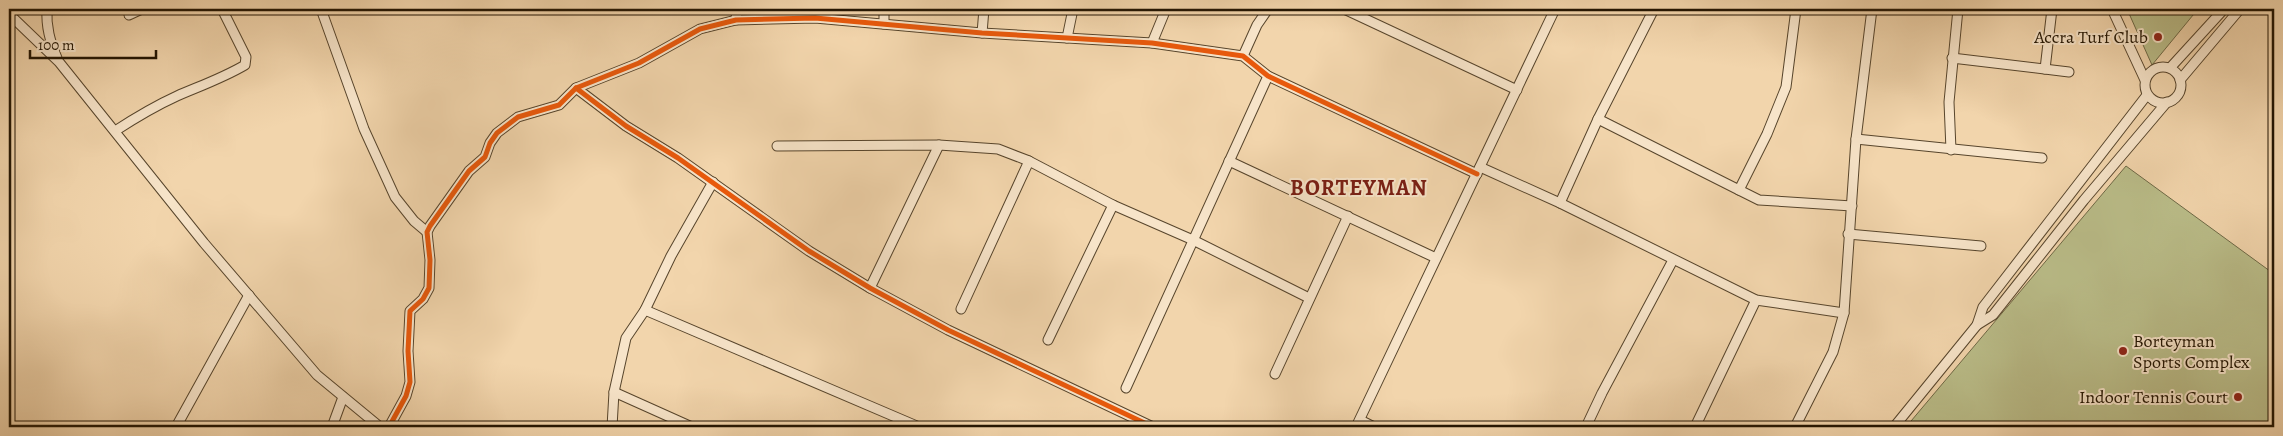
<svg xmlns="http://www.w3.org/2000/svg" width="2283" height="436" font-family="Alegreya,serif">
<rect width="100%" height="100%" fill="#f2d5ac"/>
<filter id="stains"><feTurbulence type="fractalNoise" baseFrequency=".004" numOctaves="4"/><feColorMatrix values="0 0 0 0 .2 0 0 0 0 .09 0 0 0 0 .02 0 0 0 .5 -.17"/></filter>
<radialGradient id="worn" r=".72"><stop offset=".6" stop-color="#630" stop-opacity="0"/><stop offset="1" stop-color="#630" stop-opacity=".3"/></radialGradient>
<g fill="#babd89" stroke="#6e6946">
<polygon points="2127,9 2198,9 2152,65"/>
<polygon points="2126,166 2274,274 2274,427 1906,427"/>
</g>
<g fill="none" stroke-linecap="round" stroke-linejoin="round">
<defs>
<g id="street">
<path d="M47 9C46 27 50 41 57 58"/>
<polyline points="321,9 364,129 395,197 414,221 427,232"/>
<polyline points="884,9 884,24"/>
<polyline points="1344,9 1517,90"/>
<polyline points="2112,9 2145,80"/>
<polyline points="9,14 59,62 204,243 317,375 380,427"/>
<polyline points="129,15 142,9"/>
<polyline points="736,20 737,9"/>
<polyline points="982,33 984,9"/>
<polyline points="1067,38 1073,9"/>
<polyline points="1152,43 1166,9"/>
<polyline points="1243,56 1257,25 1268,9"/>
<polyline points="1952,58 2069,72"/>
<circle cx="2163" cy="85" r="18"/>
<polyline points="2170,68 2224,9"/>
<polyline points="2045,69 2052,9"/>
<polyline points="2180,80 2240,9"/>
<polyline points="576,88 626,126 678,158 809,251 870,288 948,330 1153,427"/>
<polyline points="1598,119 1739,190 1767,134 1786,87 1796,9"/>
<path d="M115 131C135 118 155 106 177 96 200 86 223 78 245 65L246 57 222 9"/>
<polyline points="1856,139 2042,158"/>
<polyline points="777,146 939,145 998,149 1029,161 1113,205 1193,240 1309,298"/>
<polyline points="1951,150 1949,102 1958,9"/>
<polyline points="1229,161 1436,258"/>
<polyline points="1480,167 1560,203 1756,300 1844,313"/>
<polyline points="1739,190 1759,200 1852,206"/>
<polyline points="1560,203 1598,119 1654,9"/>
<polyline points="1848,234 1981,246"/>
<polyline points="870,288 939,145"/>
<polyline points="961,309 1029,161"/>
<polyline points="645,310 919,427"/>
<polyline points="1977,325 1983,307 2147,95"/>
<polyline points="1048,340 1113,205"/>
<polyline points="1275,374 1348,216"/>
<polyline points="1126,388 1268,76"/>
<polyline points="614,392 692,427"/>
<polyline points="1360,420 1374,427"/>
<polyline points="176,427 249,295"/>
<polyline points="332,427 343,397"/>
<polyline points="389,427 406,396 410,382 408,351 410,311 423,299 429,288 430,260 427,232 430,226 469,171 485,157 490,143 497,133 518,117 559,105 576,88 639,63 700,29 736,20 815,18 982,33 1152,43 1243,56 1268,76 1477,174"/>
<polyline points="612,427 614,392 626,338 645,310 671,256 713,182"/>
<polyline points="1356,427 1555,9"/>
<polyline points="1586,427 1602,393 1673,260"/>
<polyline points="1695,427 1756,300"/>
<polyline points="1795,427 1833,352 1844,313 1856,139 1872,9"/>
<polyline points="1894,427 1977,325 1993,315 2084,200 2167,102"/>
</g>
</defs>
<use href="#street" stroke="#57452c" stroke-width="11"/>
<use href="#street" stroke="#f7e4c9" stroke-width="9"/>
<defs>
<g id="cycleway">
<polyline points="576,88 626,126 678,158 809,251 870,288 948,330 1153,427"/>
<polyline points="389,427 406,396 410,382 408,351 410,311 423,299 429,288 430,260 427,232 430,226 469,171 485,157 490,143 497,133 518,117 559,105 576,88 639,63 700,29 736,20 815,18 982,33 1152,43 1243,56 1268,76 1477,174"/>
</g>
</defs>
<use href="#cycleway" stroke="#f7e4c9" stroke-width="8"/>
<use href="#cycleway" stroke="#e8590c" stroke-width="5"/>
</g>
<g fill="#8f2418" stroke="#f7e4c9" stroke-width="2">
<circle cx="2158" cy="37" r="5"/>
<circle cx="2123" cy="351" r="5"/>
<circle cx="2238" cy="397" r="5"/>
</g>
<g text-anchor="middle" stroke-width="4" stroke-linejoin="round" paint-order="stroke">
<g font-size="18" fill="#231502" stroke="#f7e4c9" text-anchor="end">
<text x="2148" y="43">Accra Turf Club</text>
<text x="2133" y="347" text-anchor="start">Borteyman<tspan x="2133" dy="21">Sports Complex</tspan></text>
<text x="2228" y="403">Indoor Tennis Court</text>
</g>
<g font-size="22" font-weight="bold" letter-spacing="1" fill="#7a1f14" stroke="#f7e4c9">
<text x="1359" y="195">BORTEYMAN</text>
</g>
</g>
<rect width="2283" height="436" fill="none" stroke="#f2d5ac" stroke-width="30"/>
<rect x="10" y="10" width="2263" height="416" fill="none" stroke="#231502" stroke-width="2.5"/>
<rect x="15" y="15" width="2253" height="406" fill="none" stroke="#231502"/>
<path d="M30 50v8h126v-8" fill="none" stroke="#231502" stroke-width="2.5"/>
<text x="38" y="50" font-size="15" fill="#231502" stroke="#f7e4c9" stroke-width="4" paint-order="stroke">100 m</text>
<rect width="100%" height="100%" filter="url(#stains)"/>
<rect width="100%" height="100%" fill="url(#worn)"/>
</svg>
